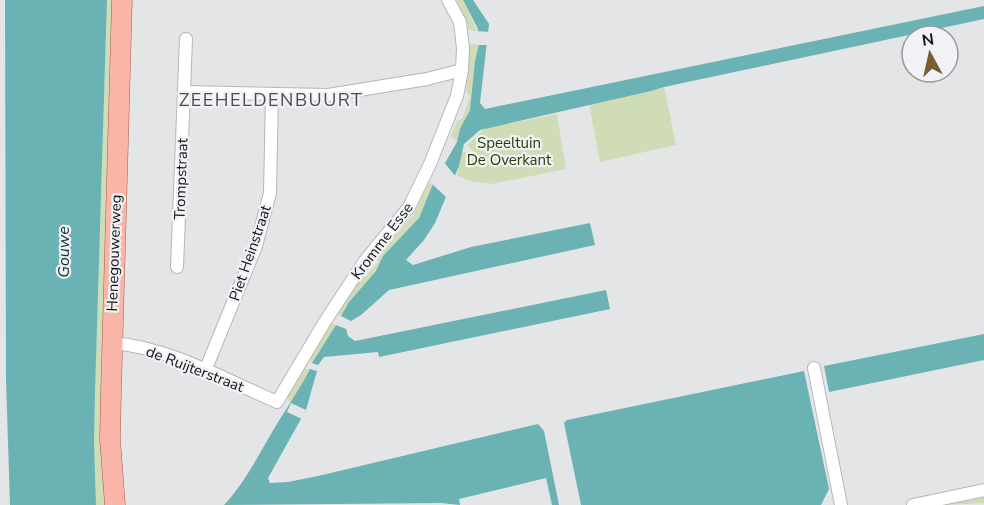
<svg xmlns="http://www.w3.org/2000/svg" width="984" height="505" font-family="'Nunito Sans',sans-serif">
<rect width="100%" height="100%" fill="#e4e5e7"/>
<g fill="#cfdcb6">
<polygon points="107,0 113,0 107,505 96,505 94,442 95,393"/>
<polygon points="457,0 463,0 478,33 469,29"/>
<path d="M479 44C474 64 475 85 471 106 468 118 460 130 457 142L451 136 457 121 462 119 470 97 466 91 470 45Z"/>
<polygon points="664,87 676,145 600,162 589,104 651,91"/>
<polygon points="557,114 566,169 492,184 470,181 457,175 462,152 474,152 467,145 486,128"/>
<polygon points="429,183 433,184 419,218 383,256 376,271 349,302 341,316 337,313 361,274 365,277 379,261 375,258 413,216"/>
<polygon points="331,323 336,325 312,363 309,357"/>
<polygon points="303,369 310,369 291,403 287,397"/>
<polygon points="984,497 984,503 944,505"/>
</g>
<g fill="#6bb2b4">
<polygon points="5,0 107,0 95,393 94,442 96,505 10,505 6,380"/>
<polygon points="463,0 473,0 489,24 480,103 485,109 984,6 984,19 664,87 651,91 480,130 464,144 459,166 435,223 424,240 406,260 413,265 471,247 590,223 595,245 389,290 361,315 351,321 341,316 349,302 376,271 383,256 419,218 433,184 457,142 460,129 470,110 475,61 479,44 478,29"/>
<polygon points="606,290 610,309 379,357 378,352 324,357 318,365 312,363 336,325 346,329 348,336 355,341"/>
<polygon points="984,334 984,360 829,392 824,366"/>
<path d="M310 369 317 371 306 410 268 478 270 483 288 482 318 476 538 424 544 431 559 505H552L546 478 459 499 460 505 441 503 224 505C243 485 257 458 271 434 284 412 298 392 310 369Z"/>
<polygon points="804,371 829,489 821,505 581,505 564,423 567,420"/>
</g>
<g fill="#e4e5e7">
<polygon points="475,31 491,32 489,45 475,45"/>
<polygon points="443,161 456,177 447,198 431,183"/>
<polygon points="291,403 306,410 302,419 287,412"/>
</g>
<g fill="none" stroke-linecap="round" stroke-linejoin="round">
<defs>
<g id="street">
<polyline points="185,92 328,95 427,79 462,70"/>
<polyline points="177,267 186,39"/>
<path d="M112 343C168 347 226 380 277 402L324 323 364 262 409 207 430 164 457 96 462 70 463 48 460 22 448 0"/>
<polyline points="814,368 841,505"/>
<polyline points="205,371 256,246 270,193 272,95"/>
<polyline points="913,505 984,490"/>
</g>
<polyline id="primary" points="115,505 110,439 111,393 122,0"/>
</defs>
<use href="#street" stroke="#b5b6b8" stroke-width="14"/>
<use href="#primary" stroke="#a75c4f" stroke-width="21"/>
<use href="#street" stroke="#fff" stroke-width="12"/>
<use href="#primary" stroke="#fab5a9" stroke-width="20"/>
</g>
<g text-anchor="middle" stroke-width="4.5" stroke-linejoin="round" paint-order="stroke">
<g font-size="15" fill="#2e3b00" stroke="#f1f2f5">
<text x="509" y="148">Speeltuin<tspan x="509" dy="17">De Overkant</tspan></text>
</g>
<g font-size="15" fill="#131314" stroke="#f1f2f5">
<text transform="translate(181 179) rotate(-88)" y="5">Trompstraat</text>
<text transform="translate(382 241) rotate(-53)" y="5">Kromme Esse</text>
<text transform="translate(114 253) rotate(-88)" y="5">Henegouwerweg</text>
<text transform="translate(250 253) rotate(-71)" y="5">Piet Heinstraat</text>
<text transform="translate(195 369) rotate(21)" y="5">de Ruijterstraat</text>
</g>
<g font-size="16" font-style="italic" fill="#0d3133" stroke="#f1f2f5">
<text transform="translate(63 252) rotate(-90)" y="6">Gouwe</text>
</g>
<g font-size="18" letter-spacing="1.5" fill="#4c4c4e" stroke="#f1f2f5">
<text x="271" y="106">ZEEHELDENBUURT</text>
</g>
</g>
<g transform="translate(930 54) rotate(352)"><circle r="28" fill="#f1f2f5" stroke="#98999b" stroke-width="1.5"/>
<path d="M0-4.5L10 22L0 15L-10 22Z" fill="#7a5d31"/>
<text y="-9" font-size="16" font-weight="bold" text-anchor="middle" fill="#131314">N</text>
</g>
</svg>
